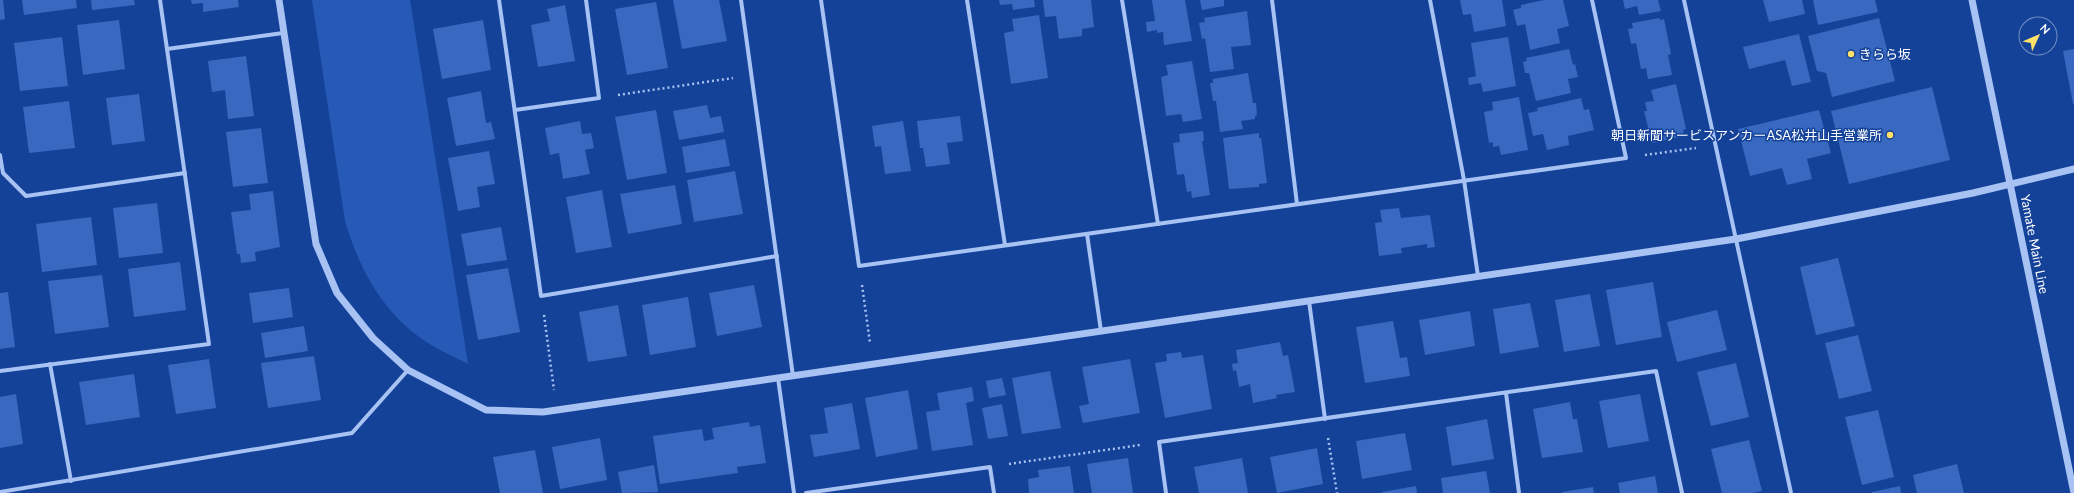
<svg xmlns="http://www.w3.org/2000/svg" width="2074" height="493" font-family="Lato,'Noto Sans JP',sans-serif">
<rect width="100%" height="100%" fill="#144299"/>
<path fill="#275ab7" d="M312 0H410L468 364C453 356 436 349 422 339 381 310 359 268 345 221Z"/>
<g fill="#3868bf">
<polygon points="0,0 3,0 5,19 0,20"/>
<polygon points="22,0 76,0 77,8 24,15"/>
<polygon points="91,0 134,0 135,5 92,10"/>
<polygon points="191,0 238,0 239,7 203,12 203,3 192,4"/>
<polygon points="673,0 719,0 727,41 682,49"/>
<polygon points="999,0 1034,0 1035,7 1013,10 1012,4 1000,5"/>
<polygon points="1043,0 1091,0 1094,27 1082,29 1082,36 1059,39 1056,16 1045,17"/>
<polygon points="1152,0 1185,0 1192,41 1164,45 1163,32 1157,33 1157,30 1147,32 1146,22 1155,21"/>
<polygon points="1200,0 1224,0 1224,6 1202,10"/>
<polygon points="1460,0 1502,0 1506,26 1474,32 1471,14 1463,15"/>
<polygon points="1544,0 1563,0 1569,26 1557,29 1560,43 1530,50 1525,24 1517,26 1513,10 1521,8 1521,5"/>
<polygon points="1623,0 1658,0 1661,11 1639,15 1637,6 1625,9"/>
<polygon points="1763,0 1802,0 1805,14 1769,22"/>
<polygon points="1813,0 1875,0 1878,12 1818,25"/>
<polygon points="656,2 668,68 627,75 615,9"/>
<polygon points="565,5 575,61 538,67 531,25 550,21 547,9"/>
<polygon points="1247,11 1251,45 1231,47 1234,69 1210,72 1205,38 1202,39 1199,23 1205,22 1204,18"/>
<polygon points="1039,15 1048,78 1011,84 1004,33 1014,31 1012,19"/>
<polygon points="1659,18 1660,20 1664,19 1671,54 1668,55 1672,75 1648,79 1646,68 1641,69 1636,43 1631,44 1628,29 1633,28 1632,23"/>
<polygon points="1879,18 1895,81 1832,97 1826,73 1817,71 1808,36"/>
<polygon points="119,20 125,69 83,75 77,25"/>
<polygon points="483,20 491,70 442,79 433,29"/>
<polygon points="1799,34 1811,82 1792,86 1785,60 1749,69 1743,47"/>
<polygon points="62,37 68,86 20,91 14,43"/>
<polygon points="1508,37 1516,86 1483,92 1481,83 1469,85 1468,78 1476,76 1471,43"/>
<polygon points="1569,49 1573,65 1575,64 1578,77 1568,79 1571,93 1536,101 1529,73 1525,73 1523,62 1527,61 1526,58"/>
<polygon points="2074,49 2074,104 2073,104 2063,51"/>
<polygon points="246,56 254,116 228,119 225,90 212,92 208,61"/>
<polygon points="1192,61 1202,119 1183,122 1181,114 1166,116 1161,77 1168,75 1166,65"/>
<polygon points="1248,73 1253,103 1256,103 1257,115 1255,116 1255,119 1241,121 1243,129 1220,132 1216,101 1213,101 1210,83 1213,83 1213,79"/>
<polygon points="1676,84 1686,129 1683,130 1684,136 1652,143 1644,111 1647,111 1645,102 1654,101 1651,90"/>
<polygon points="1932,87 1950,160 1849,184 1831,111"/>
<polygon points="481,91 486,123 491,122 495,139 456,146 447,98"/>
<polygon points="139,94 145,141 112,145 106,98"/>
<polygon points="1519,97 1528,150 1501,155 1499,146 1493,147 1493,142 1489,143 1484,112 1493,110 1492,102"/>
<polygon points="1581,98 1584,110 1589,109 1594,130 1568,136 1569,145 1547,150 1543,134 1533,136 1528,113 1538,111 1537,108"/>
<polygon points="69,101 75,148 29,153 23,107"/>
<polygon points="707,105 710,118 721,116 724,132 679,140 673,111"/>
<polygon points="656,110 667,173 627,180 615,117"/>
<polygon points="1819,110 1831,153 1807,159 1812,179 1787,185 1782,168 1750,176 1738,129"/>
<polygon points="960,116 963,141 947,143 950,164 926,167 923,148 920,148 917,121"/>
<polygon points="580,121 582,134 591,133 594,148 585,150 590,174 563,179 559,153 550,155 545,128"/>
<polygon points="903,121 911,171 885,174 881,146 875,147 872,126"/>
<polygon points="261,128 268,183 233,187 226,132"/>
<polygon points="1203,131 1204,141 1202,141 1210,195 1192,198 1191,191 1187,192 1184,174 1177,175 1173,143 1180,142 1179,134"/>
<polygon points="1259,133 1259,138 1261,138 1267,183 1259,184 1259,187 1229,189 1223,138"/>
<polygon points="725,139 730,166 686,173 682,147"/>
<polygon points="489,151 495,184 477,187 480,207 458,211 448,158"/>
<polygon points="735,171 743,214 694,222 687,180"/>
<polygon points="675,185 682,224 628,234 620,194"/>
<polygon points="602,190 612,247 576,253 566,197"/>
<polygon points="273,191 280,247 255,252 256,261 241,263 240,254 237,254 231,212 251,210 249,194"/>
<polygon points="157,203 163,253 119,258 113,208"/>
<polygon points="1399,208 1401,218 1430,215 1435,247 1427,248 1427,244 1401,248 1402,253 1379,256 1375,223 1382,222 1380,210"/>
<polygon points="91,217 97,265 42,272 36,224"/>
<polygon points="501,227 507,260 467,266 461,234"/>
<polygon points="1838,258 1855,326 1816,335 1800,267"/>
<polygon points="180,262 186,310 134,317 128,269"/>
<polygon points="508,268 520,332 478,340 466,275"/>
<polygon points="102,275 109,327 55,334 48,281"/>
<polygon points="1653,282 1662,337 1616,345 1606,290"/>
<polygon points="754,285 762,327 717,336 709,293"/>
<polygon points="289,288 293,317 253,323 249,293"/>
<polygon points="8,292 15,347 0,349 0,293"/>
<polygon points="1590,294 1600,346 1564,352 1555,300"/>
<polygon points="688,297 696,347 650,355 642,305"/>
<polygon points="1530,303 1539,347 1500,354 1493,309"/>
<polygon points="618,305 627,356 588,362 579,312"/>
<polygon points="1717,310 1727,350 1677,362 1667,322"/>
<polygon points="1470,311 1475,346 1425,355 1419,320"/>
<polygon points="1393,321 1400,358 1407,357 1410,376 1365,383 1356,327"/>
<polygon points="304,326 308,351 265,358 261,333"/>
<polygon points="1858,335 1872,391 1839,399 1825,343"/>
<polygon points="1280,342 1283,356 1288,355 1295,392 1276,395 1277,398 1253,403 1250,384 1239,387 1236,370 1233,371 1232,364 1238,363 1236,350"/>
<polygon points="1181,352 1182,358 1203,355 1212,409 1165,418 1155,363 1167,361 1166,354"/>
<polygon points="314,356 321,400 268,408 261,363"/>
<polygon points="209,359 216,408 176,414 168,365"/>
<polygon points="1130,359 1140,413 1083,423 1079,406 1089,404 1082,367"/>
<polygon points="1736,363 1749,417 1711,426 1697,372"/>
<polygon points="1050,371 1061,428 1022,434 1012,378"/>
<polygon points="134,374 140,417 86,425 79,382"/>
<polygon points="1002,378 1006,395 989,398 986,381"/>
<polygon points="972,387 974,401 966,403 973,445 932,451 926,412 940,410 937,393"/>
<polygon points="908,390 918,449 876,457 865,398"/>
<polygon points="16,394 23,444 0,448 0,397"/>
<polygon points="1640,394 1649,441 1608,448 1599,401"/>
<polygon points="1570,402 1573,419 1577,419 1583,452 1542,458 1533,409"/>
<polygon points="852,403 860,449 814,457 810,435 828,433 824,408"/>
<polygon points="1002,404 1008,436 988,439 982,408"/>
<polygon points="1878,410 1894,477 1862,485 1845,417"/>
<polygon points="1487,419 1494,459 1452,466 1446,427"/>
<polygon points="749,422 750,427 760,425 766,463 737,467 738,473 660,484 653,436 702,429 704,441 714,439 712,428"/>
<polygon points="1405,433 1412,470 1362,479 1356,441"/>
<polygon points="600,438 607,480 560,489 552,447"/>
<polygon points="1749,440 1762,491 1753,493 1722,493 1711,449"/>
<polygon points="1317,448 1323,484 1277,493 1270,457"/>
<polygon points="535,450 543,493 500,493 493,457"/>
<polygon points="1128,458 1133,493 1092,493 1087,464"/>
<polygon points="1242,458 1248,493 1199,493 1194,467"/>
<polygon points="1957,464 1964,493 1917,493 1913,475"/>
<polygon points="654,465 658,492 622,493 618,472"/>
<polygon points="1070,466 1074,493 1029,493 1028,479 1039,477 1038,470"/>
<polygon points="1486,471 1490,493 1443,493 1441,478"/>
<polygon points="1655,476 1658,493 1620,493 1618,483"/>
<polygon points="1416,486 1417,493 1382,493 1382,492"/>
<polygon points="1900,486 1901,493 1872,493 1872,492"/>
<polygon points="1593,487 1594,493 1562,493 1562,492"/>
</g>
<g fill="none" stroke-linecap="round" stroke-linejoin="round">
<g stroke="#a7c2f3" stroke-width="2.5" stroke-dasharray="2 3" stroke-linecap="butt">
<polyline points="618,95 733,78"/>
<polyline points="1645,155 1696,148"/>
<polyline points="862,285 870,343"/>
<polyline points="544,315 554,390"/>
<polyline points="1328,438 1337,493"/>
<polyline points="1009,464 1140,445"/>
</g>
<g stroke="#a7c2f3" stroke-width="4">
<polyline points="499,0 541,296 777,256"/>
<polyline points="741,0 793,376"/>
<polyline points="821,0 859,266 1626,158 1592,0"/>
<polyline points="967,0 1005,245"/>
<polyline points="1122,0 1158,224"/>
<polyline points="1272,0 1297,204"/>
<polyline points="1430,0 1464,180 1478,276"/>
<polyline points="1684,0 1791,493"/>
<polyline points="167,49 283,33"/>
<polyline points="515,110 599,98 586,0"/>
<polyline points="0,155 3,173 26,196 185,173"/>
<polyline points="1087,234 1101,331"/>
<polyline points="1309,301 1325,419"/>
<polyline points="50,364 71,481"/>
<polyline points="0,371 209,344 160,0"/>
<polyline points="778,378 794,493"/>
<polyline points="1506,393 1519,493"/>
<polyline points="0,492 352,433 408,370"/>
<polyline points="806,493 990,467 994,493"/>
<polyline points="1166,493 1159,442 1656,371 1682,493"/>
</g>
<g stroke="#a7c2f3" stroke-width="7">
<polyline points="279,0 316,244 337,293 373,338 408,370 486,410 543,412 557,410 1736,239 1973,193 2074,169"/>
<polyline points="1972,0 2074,493"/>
</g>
</g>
<g fill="#ffe169" stroke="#144299" stroke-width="1.5">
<circle cx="1851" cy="54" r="4"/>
<circle cx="1890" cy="135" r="4"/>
</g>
<g text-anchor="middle" stroke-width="3" stroke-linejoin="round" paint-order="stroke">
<g font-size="13" fill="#fff" stroke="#144299" text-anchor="start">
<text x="1859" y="59">きらら坂</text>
<text x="1882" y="140" text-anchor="end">朝日新聞サービスアンカーASA松井山手営業所</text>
</g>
<g font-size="13" fill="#fff" stroke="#144299">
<text transform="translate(2035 244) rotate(79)" y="5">Yamate Main Line</text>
</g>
</g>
<g transform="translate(2038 36) rotate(46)"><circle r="19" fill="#144299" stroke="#728ec2"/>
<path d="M0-3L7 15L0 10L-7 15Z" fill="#ffe169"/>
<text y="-6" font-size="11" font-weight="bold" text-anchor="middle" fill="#ffffff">N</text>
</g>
</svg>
